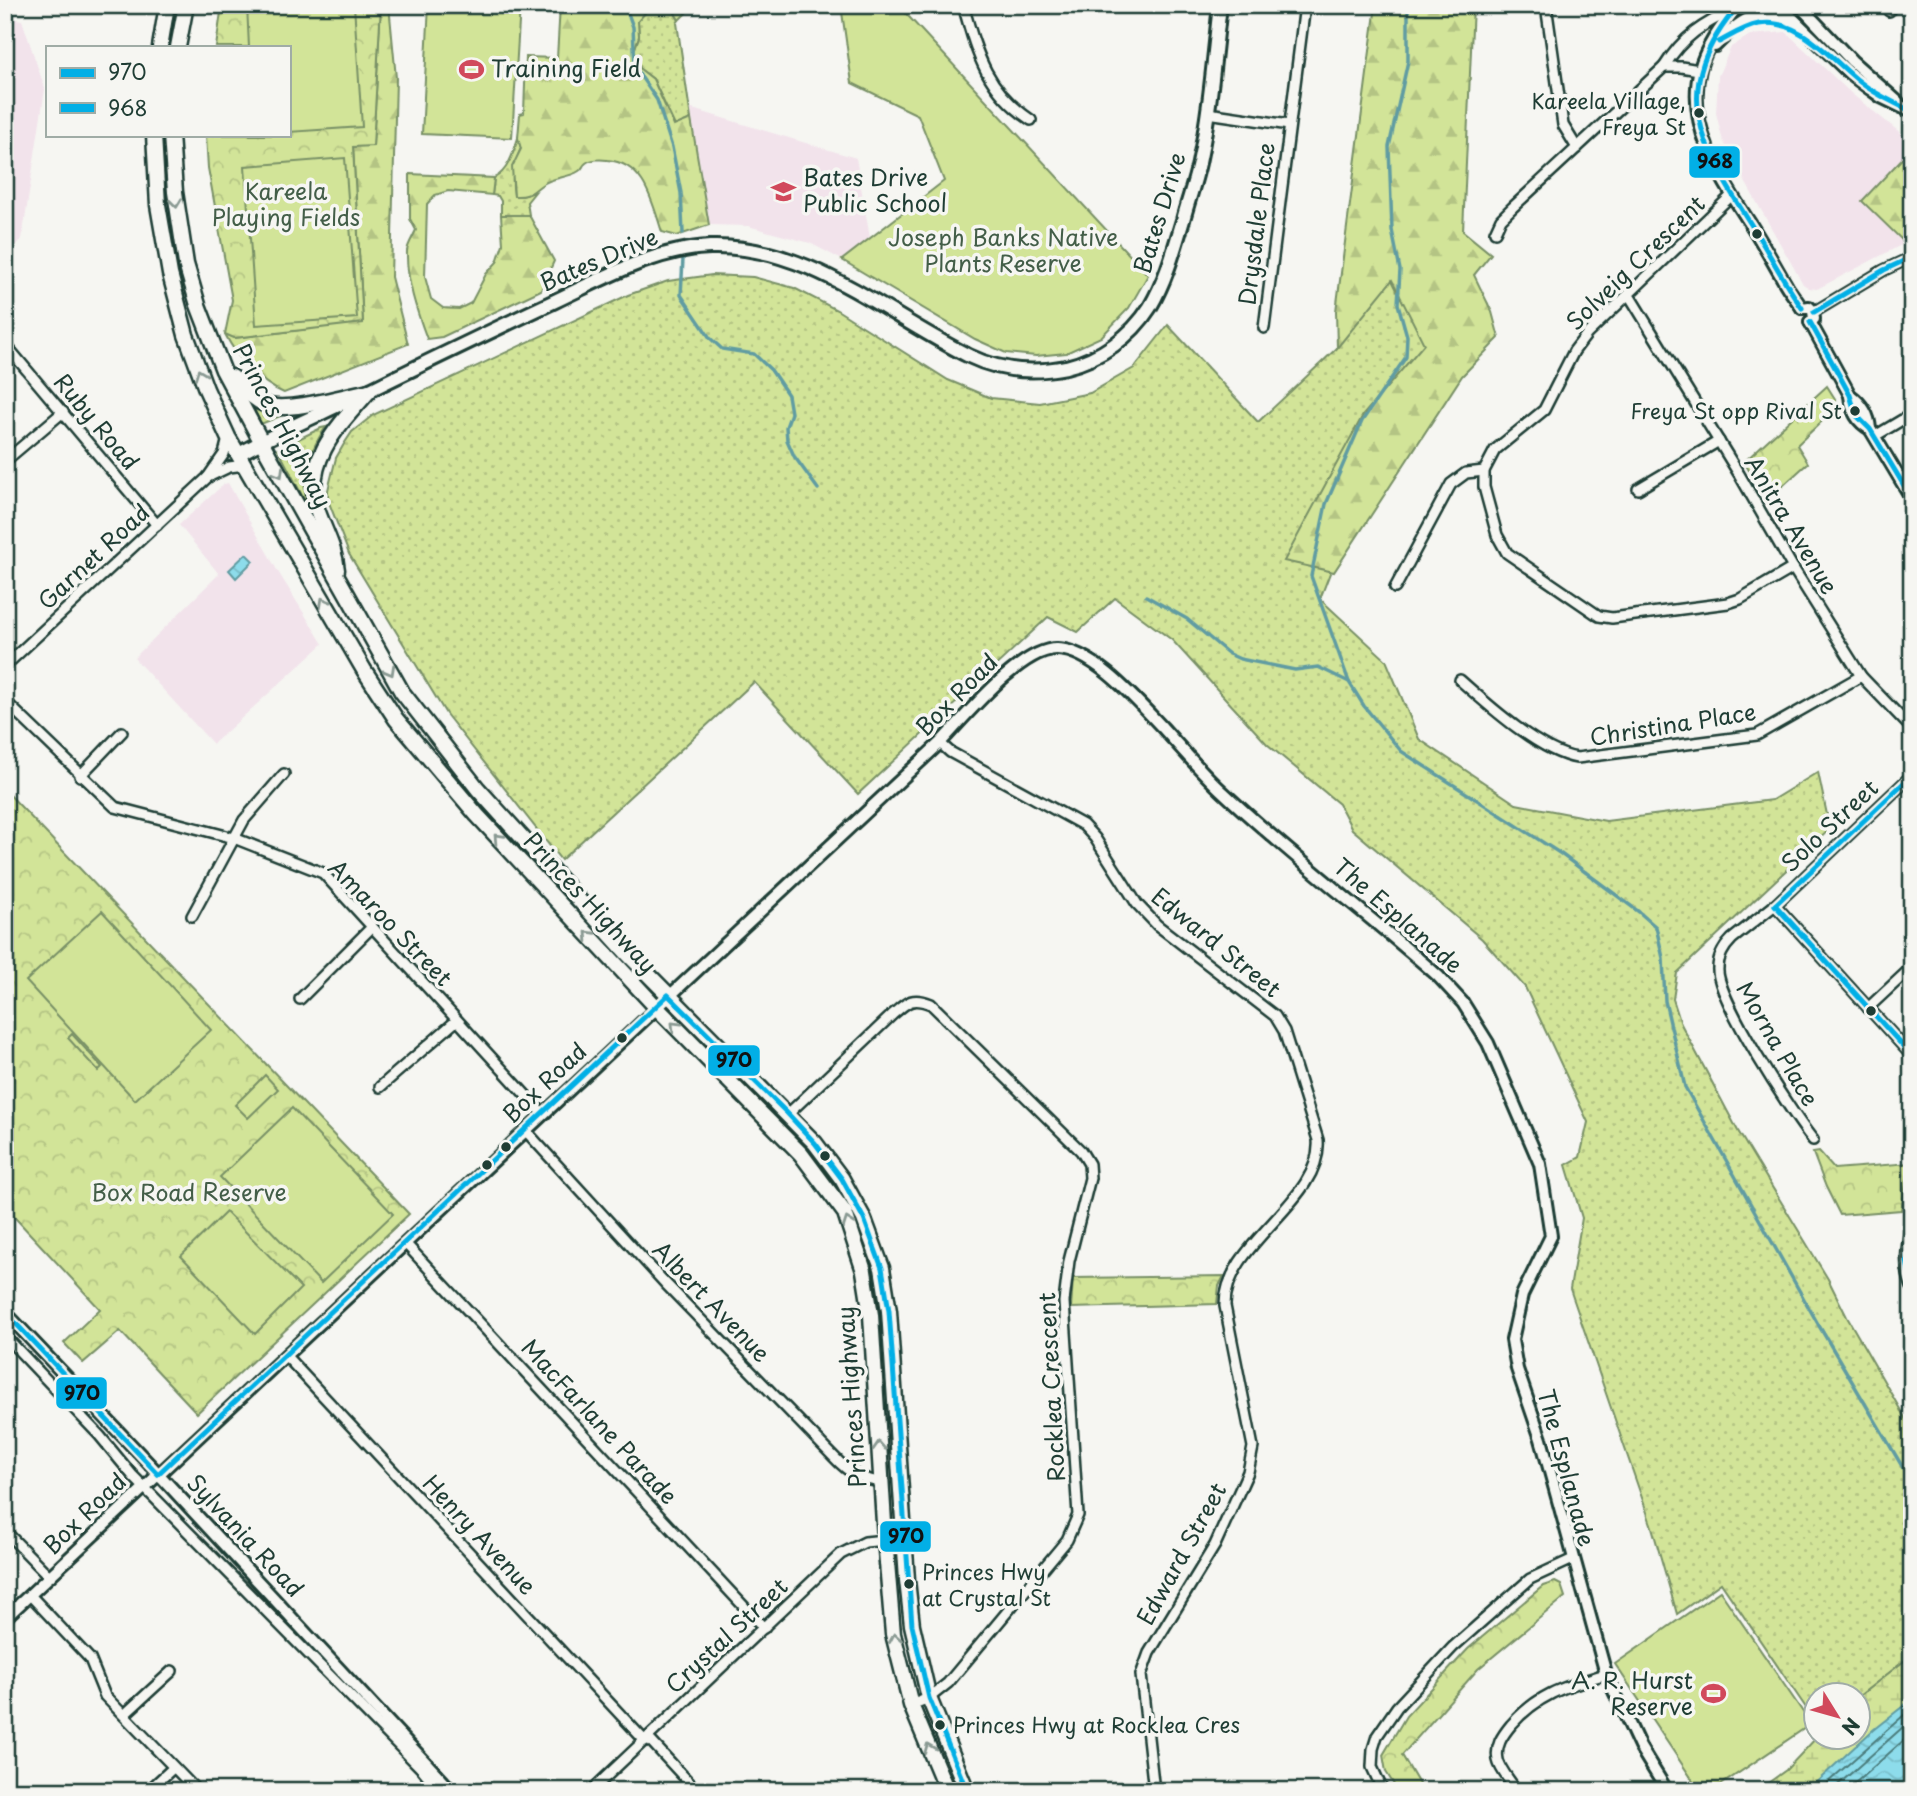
<svg xmlns="http://www.w3.org/2000/svg" width="1917" height="1796" font-family="'Playpen Sans',sans-serif">
<defs>
<pattern id="grass-dots" width="8" height="8" patternUnits="userSpaceOnUse" patternTransform="scale(1.75)"><rect width="8" height="8" fill="#d2e498"/><path d="M2 2h.1M6 6h.1" fill="none" stroke="#b4c484" stroke-width="1.8" stroke-linecap="round"/></pattern>
<pattern id="forest-firs" width="22" height="20" patternUnits="userSpaceOnUse" patternTransform="scale(1.75)"><rect width="22" height="20" fill="#d2e498"/><path d="M5 1l3.5 6h-7zM16 11l3.5 6h-7z" fill="#b4c484"/></pattern>
<pattern id="wetland-marsh" width="20" height="14" patternUnits="userSpaceOnUse" patternTransform="scale(1.75)"><rect width="20" height="14" fill="#d2e498"/><path d="M1 5h8M5 5V1M11 12h8M15 12V8" fill="none" stroke="#b4c484"/></pattern>
<pattern id="park-crowns" width="20" height="18" patternUnits="userSpaceOnUse" patternTransform="scale(1.75)"><rect width="20" height="18" fill="#d2e498"/><path d="M2 6a3 3 0 1 1 6 0M12 15a3 3 0 1 1 6 0" fill="none" stroke="#b4c484"/></pattern>
<pattern id="water-waves" width="16" height="10" patternUnits="userSpaceOnUse" patternTransform="scale(1.75)"><rect width="16" height="10" fill="#8ddceb"/><path d="M0 5q4-4 8 0t8 0" fill="none" stroke="#79beca"/></pattern>
</defs>
<rect width="100%" height="100%" fill="#f6f6f2"/>
<filter id="ink" filterUnits="userSpaceOnUse"><feTurbulence type="fractalNoise" baseFrequency=".0143" numOctaves="2"/><feDisplacementMap in="SourceGraphic" scale="14" xChannelSelector="R" yChannelSelector="G"/><feConvolveMatrix kernelMatrix="1 2 1 2 8 2 1 2 1" color-interpolation-filters="sRGB"/></filter>
<g filter="url(#ink)">
<g fill="#f2e3eb">
<polygon points="5,17 22,20 45,89 22,239 5,255"/>
<polygon points="1786,32 1853,95 1912,142 1912,148 1862,201 1905,243 1817,289 1809,288 1803,284 1730,155 1722,138 1716,113 1718,76 1731,47 1750,35"/>
<polygon points="689,108 856,158 870,238 842,260 810,243 748,226 709,225"/>
<polygon points="228,483 277,570 323,644 213,744 134,658 219,574 179,525 224,484"/>
</g>
<g fill="url(#grass-dots)" stroke="#789066" stroke-width="2">
<polygon points="658,5 674,11 679,20 677,23 691,119 675,126 653,79 640,69 634,51 639,36 638,21 649,8"/>
<path d="M518 138 521 148C513 166 511 176 514 196H522L535 192 527 202 529 215H501V201L498 196 492 195 494 178C508 172 514 151 518 138Z"/>
<polygon points="1422,204 1488,304 1388,422 1320,599 1386,660 1419,739 1516,804 1606,821 1772,800 1818,772 1830,829 1677,973 1673,999 1681,1024 1738,1131 1828,1279 1847,1317 1912,1430 1912,1655 1858,1697 1857,1694 1815,1694 1815,1721 1721,1583 1677,1614 1652,1527 1570,1289 1582,1218 1566,1165 1580,1157 1588,1122 1525,987 1482,939 1352,829 1339,804 1267,744 1172,640 1115,598 1078,632 1048,617 858,794 754,682 561,860 446,714 349,554 328,500 328,490 336,458 344,444 352,432 373,415 628,295 668,281 712,275 753,277 794,288 837,310 948,380 991,398 1040,403 1090,393 1134,368 1168,325 1258,422 1337,348"/>
<polygon points="253,407 288,413 261,424"/>
<path d="M326 427C309 450 303 474 306 503L278 449 321 428Z"/>
</g>
<g fill="url(#forest-firs)" stroke="#789066" stroke-width="2">
<path d="M381 5H389L396 78 391 277 408 344 284 393C260 383 237 358 225 334L235 338 363 322 353 146H373Z"/>
<path d="M560 5H658L649 8 638 21 639 36 634 51 640 69 653 79 674 126 691 119 709 225 677 236 662 232C652 202 645 163 607 160 601 159 591 159 586 163 581 167 584 168 579 171 569 178 553 177 543 184 531 192 530 197 514 196L512 167 521 149 518 138 520 114 524 113 526 57 557 58Z"/>
<polygon points="663,5 694,5 679,20 674,11"/>
<polygon points="1376,5 1473,5 1463,231 1491,254 1474,275 1492,312 1499,338 1462,376 1334,572 1284,561 1363,415 1424,344 1392,280 1337,348 1336,311"/>
<polygon points="1912,148 1912,241 1905,243 1862,201"/>
<path d="M410 174 494 178 492 195 448 191 435 195 427 204 425 277 431 299 443 308 459 309 471 303 486 274 497 262 503 244 501 215H529L554 261 541 290 442 337 427 339C417 312 406 280 407 251 408 244 413 237 416 230L410 219Z"/>
</g>
<polygon fill="url(#wetland-marsh)" stroke="#789066" stroke-width="2" points="1912,1655 1912,1699 1811,1788 1814,1791 1757,1791 1786,1770 1817,1737 1857,1736 1858,1697"/>
<g fill="url(#park-crowns)" stroke="#789066" stroke-width="2">
<polygon points="222,5 381,5 373,146 353,147 363,323 234,338 225,334 232,300 208,168 206,135 289,135 289,47 216,47"/>
<polygon points="1827,386 1839,405 1797,445 1808,463 1767,500 1744,462"/>
<polygon points="5,790 409,1214 197,1413 120,1331 83,1363 64,1343 100,1309 5,1207"/>
<polygon points="1819,1152 1834,1169 1910,1163 1901,1210 1840,1215 1826,1187 1813,1153"/>
<polygon points="1224,1276 1219,1286 1217,1304 1071,1308 1073,1278"/>
<polygon points="1555,1582 1561,1585 1565,1597 1478,1669 1402,1755 1423,1791 1398,1791 1386,1772 1383,1755 1406,1716 1468,1649 1543,1586"/>
</g>
<g fill="#d2e498" stroke="#789066" stroke-width="2">
<polygon points="247,5 354,5 362,127 289,132 289,47 249,47"/>
<polygon points="429,5 520,5 512,138 422,134"/>
<polygon points="841,5 898,5 1148,275 1129,308 1101,337 1066,353 1036,356 1006,353 975,339 842,260 944,181 918,115 852,83"/>
<polygon points="345,158 357,318 256,325 245,166"/>
<polygon points="102,911 211,1030 135,1100 26,981"/>
<polygon points="72,1034 102,1067 98,1071 68,1038"/>
<polygon points="265,1075 278,1089 248,1118 235,1105"/>
<polygon points="292,1108 393,1214 321,1283 220,1177"/>
<polygon points="226,1212 301,1288 255,1334 181,1256"/>
<polygon points="1720,1591 1811,1724 1712,1791 1700,1791 1615,1664"/>
</g>
<g fill="url(#water-waves)" stroke="#619ca2" stroke-width="2">
<polygon points="246,554 253,561 236,578 229,570"/>
<polygon points="1912,1699 1912,1791 1814,1791 1810,1788 1873,1730"/>
</g>
<g fill="none" stroke-linecap="round" stroke-linejoin="round">
<g stroke="#4b7d7d" stroke-width="2">
<polyline points="1818,1791 1912,1708"/>
<polyline points="1831,1791 1912,1719"/>
<polyline points="1846,1791 1912,1733"/>
</g>
<g stroke="#619ca2" stroke-width="3.5">
<polyline points="625,5 633,27 635,68 657,100 672,147 681,193 683,233"/>
<polyline points="1408,5 1408,61 1389,147 1392,230 1400,270 1398,304 1407,336 1406,357 1362,421 1326,504 1311,576 1349,682 1364,706 1401,751 1561,854 1639,912 1656,927 1663,958 1665,1001 1685,1087 1818,1324 1912,1483"/>
<polyline points="683,259 681,295 710,338 722,349 754,354 771,370 788,395 791,413 786,427 787,440 794,456 818,489"/>
<polyline points="1146,596 1187,619 1229,654 1240,659 1295,670 1318,667 1349,682"/>
</g>
<defs>
<g id="minor">
<path d="M963 5C977 54 986 90 1031 120"/>
<polyline points="1546,5 1563,125 1577,148"/>
<polyline points="1886,5 1889,11"/>
<polyline points="1664,67 1681,67 1699,70"/>
<polyline points="1208,113 1289,125"/>
<polyline points="1732,195 1587,334 1574,351 1544,410 1495,450 1484,471 1484,487 1497,535 1507,553 1599,616 1612,618 1728,603 1740,599 1793,568"/>
<path d="M1495 232 1501 219 1513 207 1664 67C1683 36 1703 24 1735 9"/>
<polyline points="1629,295 1739,474 1793,568 1861,676 1912,729"/>
<polyline points="1814,312 1884,270 1912,257"/>
<polyline points="1264,328 1305,5"/>
<polyline points="5,344 157,525"/>
<polyline points="1875,436 1912,414"/>
<polyline points="5,461 63,412"/>
<polyline points="208,477 229,467 245,465"/>
<polyline points="1638,489 1719,441"/>
<polyline points="1395,588 1451,484 1466,473 1484,471"/>
<polyline points="5,666 208,477 224,454 228,438"/>
<path d="M1460 680C1488 705 1540 752 1577 758L1757 735 1861 676"/>
<polyline points="5,701 115,807 234,838 323,873 543,1114"/>
<path d="M940 743 950 752 1083 825 1095 838 1137 904 1157 925 1275 1016 1284 1031 1318 1140C1323 1201 1224 1243 1225 1306L1253 1447 1248 1472 1215 1545 1149 1653 1141 1675 1154 1791"/>
<polyline points="80,776 122,732"/>
<polyline points="1775,905 1912,1056"/>
<polyline points="192,916 244,820 284,774"/>
<polyline points="300,999 371,928"/>
<polyline points="1868,1008 1912,967"/>
<polyline points="380,1087 456,1021"/>
<path d="M788 1114 892 1015C907 1002 912 996 931 1004L1081 1151 1089 1164 1090 1178 1069 1261 1064 1302 1078 1515 1067 1540 948 1683 929 1698 911 1705"/>
<path d="M525 1130 665 1283 834 1457C849 1473 860 1479 881 1482"/>
<path d="M1813 1140C1792 1114 1715 996 1718 968 1718 957 1725 946 1732 939L1775 905 1912 775"/>
<path d="M1912 1218C1908 1242 1902 1264 1912 1287"/>
<polyline points="405,1243 764,1628"/>
<polyline points="5,1336 100,1436 133,1476 422,1769 440,1791"/>
<polyline points="285,1355 645,1741"/>
<polyline points="5,1531 50,1577"/>
<polyline points="30,1595 90,1659 105,1696 197,1791"/>
<polyline points="124,1715 172,1671"/>
<polyline points="648,1738 697,1791"/>
<path d="M1515 1789C1510 1780 1500 1770 1498 1760 1495 1746 1502 1736 1511 1725 1539 1693 1567 1686 1606 1674"/>
<polyline points="148,1791 173,1768"/>
<polyline points="591,1791 841,1554 865,1542 904,1538"/>
<polyline points="1383,1791 1372,1767 1373,1749 1377,1736 1397,1707 1453,1647 1530,1579 1573,1559"/>
</g>
<g id="tertiary">
<path d="M1739 5C1723 23 1706 46 1700 69 1685 128 1723 181 1753 228 1765 247 1776 268 1788 288L1802 308"/>
<polyline points="1779,5 1850,74 1881,97 1912,112"/>
<polyline points="1799,5 1852,61 1898,102"/>
<path d="M1715 46C1743 18 1753 9 1792 19"/>
<polyline points="1802,308 1809,307 1813,311 1814,319 1810,322"/>
<path d="M1810 322 1850 395C1861 403 1869 415 1870 429L1912 499"/>
<path d="M1850 395C1851 409 1857 422 1870 429"/>
<polyline points="5,1312 153,1468 452,1791"/>
<path d="M5 1618 940 743C965 717 1021 648 1057 649 1094 650 1138 702 1162 727 1182 749 1202 773 1224 793 1292 857 1368 914 1438 976L1463 1003 1488 1043 1540 1164 1551 1236 1522 1295 1512 1340 1517 1369 1541 1439 1606 1674 1640 1747 1667 1791"/>
</g>
<path id="secondary" d="M239 454C281 430 326 412 370 390 431 360 493 330 555 301 604 278 655 249 710 247 809 244 885 315 969 356 1000 371 1032 374 1066 367 1100 359 1131 337 1150 307 1166 280 1174 250 1183 220 1188 201 1195 182 1199 163 1210 111 1214 58 1220 5"/>
<g id="trunk">
<polyline points="160,47 167,5"/>
<polyline points="178,47 186,5"/>
<polyline points="154,135 158,205 170,274 186,335 206,389 228,437 364,670 396,719 477,815 656,1007 801,1154 845,1213 864,1271 871,1315 885,1539 893,1634 911,1705 947,1791"/>
<polyline points="171,135 175,192 186,264 198,305 223,370 261,441 402,692 478,789 628,954 815,1143 842,1179 864,1219 882,1268 889,1311 907,1580 912,1625 929,1698 967,1791"/>
<path d="M232 377C243 387 252 399 266 405 288 413 344 396 369 391"/>
<path d="M337 570C335 548 324 530 317 509 303 460 340 424 369 391"/>
</g>
</defs>
<use href="#minor" stroke="#1f3d34" stroke-width="14"/>
<use href="#tertiary" stroke="#1f3d34" stroke-width="16"/>
<use href="#secondary" stroke="#1f3d34" stroke-width="18"/>
<use href="#trunk" stroke="#1f3d34" stroke-width="19"/>
<use href="#minor" stroke="#f6f6f2" stroke-width="9"/>
<use href="#tertiary" stroke="#f6f6f2" stroke-width="10"/>
<use href="#secondary" stroke="#f6f6f2" stroke-width="12"/>
<use href="#trunk" stroke="#f6f6f2" stroke-width="14"/>
<defs>
<g id="bus-1">
<polyline points="5,1312 158,1474"/>
<polyline points="158,1474 668,995 788,1114 815,1143 842,1179 864,1219 882,1268 889,1311 912,1625 929,1698 967,1791"/>
</g>
<g id="bus-2">
<path d="M1739 5C1667 88 1700 145 1752 226 1769 253 1784 282 1802 308"/>
<path d="M1719 42C1732 35 1744 27 1759 24 1799 17 1832 60 1860 82 1876 95 1894 102 1912 112"/>
<polyline points="1814,312 1884,270 1912,257"/>
<polyline points="1810,322 1850,395 1856,415 1870,429 1912,499"/>
<polyline points="1775,905 1912,1056"/>
<polyline points="1775,905 1912,775"/>
<polyline points="1912,1219 1907,1261 1912,1286"/>
</g>
</defs>
<use href="#bus-1" stroke="#f6f6f2" stroke-width="10"/>
<use href="#bus-2" stroke="#f6f6f2" stroke-width="10"/>
<use href="#bus-1" stroke="#02afe6" stroke-width="5"/>
<use href="#bus-2" stroke="#02afe6" stroke-width="5"/>
</g>
<defs><path id="oneway-chevron" d="M-2-3.5L2.5 0L-2 3.5" fill="none" stroke-width="1.6" stroke-linecap="round" stroke-linejoin="round" transform="scale(1.75)"/></defs>
<g stroke="#8a9a93">
<use href="#oneway-chevron" transform="translate(176 203) rotate(83)"/>
<use href="#oneway-chevron" transform="translate(200 374) rotate(-111)"/>
<use href="#oneway-chevron" transform="translate(279 473) rotate(60)"/>
<use href="#oneway-chevron" transform="translate(324 602) rotate(-119)"/>
<use href="#oneway-chevron" transform="translate(390 671) rotate(61)"/>
<use href="#oneway-chevron" transform="translate(498 838) rotate(-133)"/>
<use href="#oneway-chevron" transform="translate(589 935) rotate(-133)"/>
<use href="#oneway-chevron" transform="translate(675 1026) rotate(-135)"/>
<use href="#oneway-chevron" transform="translate(848 1222) rotate(-110)"/>
<use href="#oneway-chevron" transform="translate(879 1446) rotate(-93)"/>
<use href="#oneway-chevron" transform="translate(895 1638) rotate(-100)"/>
<use href="#oneway-chevron" transform="translate(929 1748) rotate(-112)"/>
</g>
</g>
<defs>
<symbol id="stadium-bare" viewBox="-9 -9 18 18"><path d="M0-5a6.5 5 0 1 0 0 10a6.5 5 0 1 0 0-10ZM-3.5-1.8h7v3.6h-7Z" fill="#d1495b" stroke="#f6f6f2" stroke-width="2.5" paint-order="stroke"/></symbol>
<symbol id="school-bare" viewBox="-9 -9 18 18"><path d="M0-5L7-2L0 1L-7-2ZM-4 1L0 2.5L4 1V4Q0 6-4 4Z" fill="#d1495b" stroke="#f6f6f2" stroke-width="2.5" paint-order="stroke"/></symbol>
</defs>
<g fill-rule="evenodd">
<use href="#stadium-bare" x="454" y="52" width="35" height="35"/>
<use href="#school-bare" x="766" y="174" width="35" height="35"/>
<use href="#stadium-bare" x="1696" y="1676" width="35" height="35"/>
</g>
<g fill="#1f3d34" stroke="#f6f6f2" stroke-width="2.5">
<circle cx="1699" cy="113" r="6"/>
<circle cx="1757" cy="234" r="6"/>
<circle cx="1855" cy="411" r="6"/>
<circle cx="1871" cy="1011" r="6"/>
<circle cx="622" cy="1038" r="6"/>
<circle cx="506" cy="1147" r="6"/>
<circle cx="825" cy="1156" r="6"/>
<circle cx="487" cy="1165" r="6"/>
<circle cx="909" cy="1584" r="6"/>
<circle cx="940" cy="1725" r="6"/>
</g>
<g text-anchor="middle" stroke-width="7" stroke-linejoin="round" paint-order="stroke">
<g font-size="21" fill="#1f3d34" stroke="#f6f6f2" text-anchor="end">
<text x="1686" y="109">Kareela Village,<tspan x="1686" dy="26">Freya St</tspan></text>
<text x="1842" y="419">Freya St opp Rival St</text>
<text x="922" y="1580" text-anchor="start">Princes Hwy<tspan x="922" dy="26">at Crystal St</tspan></text>
<text x="953" y="1733" text-anchor="start">Princes Hwy at Rocklea Cres</text>
</g>
<g font-size="23" fill="#1f3d34" stroke="#f6f6f2" text-anchor="start">
<text x="491" y="77">Training Field</text>
<text x="803" y="186">Bates Drive<tspan x="803" dy="26">Public School</tspan></text>
<text x="1693" y="1689" text-anchor="end">A. R. Hurst<tspan x="1693" dy="26">Reserve</tspan></text>
</g>
<g font-size="23" fill="#435e48" stroke="#f6f6f2">
<text x="286" y="200">Kareela<tspan x="286" dy="26">Playing Fields</tspan></text>
<text x="1003" y="246">Joseph Banks Native<tspan x="1003" dy="26">Plants Reserve</tspan></text>
<text x="189" y="1201">Box Road Reserve</text>
</g>
<g font-size="23" fill="#1f3d34" stroke="#f6f6f2">
<text transform="translate(1160 213) rotate(-73)" y="8">Bates Drive</text>
<text transform="translate(1257 224) rotate(-83)" y="8">Drysdale Place</text>
<text transform="translate(599 260) rotate(-23)" y="8">Bates Drive</text>
<text transform="translate(1636 263) rotate(-44)" y="8">Solveig Crescent</text>
<text transform="translate(96 422) rotate(50)" y="8">Ruby Road</text>
<text transform="translate(282 426) rotate(62)" y="8">Princes Highway</text>
<text transform="translate(1791 525) rotate(59)" y="8">Anitra Avenue</text>
<text transform="translate(94 557) rotate(-43)" y="8">Garnet Road</text>
<text transform="translate(957 695) rotate(-45)" y="8">Box Road</text>
<text transform="translate(1673 725) rotate(-9)" y="8">Christina Place</text>
<text transform="translate(1830 826) rotate(-43)" y="8">Solo Street</text>
<text transform="translate(590 903) rotate(47)" y="8">Princes Highway</text>
<text transform="translate(1398 916) rotate(41)" y="8">The Esplanade</text>
<text transform="translate(390 923) rotate(46)" y="8">Amaroo Street</text>
<text transform="translate(1216 943) rotate(39)" y="8">Edward Street</text>
<text transform="translate(1777 1044) rotate(60)" y="8">Morna Place</text>
<text transform="translate(545 1083) rotate(-43)" y="8">Box Road</text>
<text transform="translate(711 1302) rotate(46)" y="8">Albert Avenue</text>
<text transform="translate(1052 1387) rotate(-93)" y="8">Rocklea Crescent</text>
<text transform="translate(852 1397) rotate(-94)" y="8">Princes Highway</text>
<text transform="translate(599 1422) rotate(47)" y="8">MacFarlane Parade</text>
<text transform="translate(1566 1468) rotate(75)" y="8">The Esplanade</text>
<text transform="translate(85 1514) rotate(-44)" y="8">Box Road</text>
<text transform="translate(479 1535) rotate(47)" y="8">Henry Avenue</text>
<text transform="translate(245 1536) rotate(47)" y="8">Sylvania Road</text>
<text transform="translate(1182 1554) rotate(-61)" y="8">Edward Street</text>
<text transform="translate(727 1636) rotate(-43)" y="8">Crystal Street</text>
</g>
</g>
<g stroke="#f6f6f2" stroke-width="2.5">
<rect x="1688" y="145" width="53" height="34" rx="7" fill="#02afe6"/>
<rect x="707" y="1044" width="54" height="33" rx="7" fill="#02afe6"/>
<rect x="55" y="1376" width="53" height="34" rx="7" fill="#02afe6"/>
<rect x="879" y="1520" width="53" height="33" rx="7" fill="#02afe6"/>
</g>
<g font-size="19" text-anchor="middle" font-weight="bold" fill="#111">
<text x="1715" y="168">968</text>
<text x="734" y="1067">970</text>
<text x="82" y="1400">970</text>
<text x="906" y="1543">970</text>
</g>
<rect width="1917" height="1796" fill="none" stroke="#f6f6f2" stroke-width="28"/>
<rect x="14" y="14" width="1889" height="1768" fill="none" stroke="#1f3d34" stroke-width="2.5" filter="url(#ink)"/>
<rect x="46" y="46" width="245" height="91" fill="#f6f6f2" stroke="#a0aca6" stroke-width="2"/>
<rect x="60" y="68" width="35" height="10" fill="#02afe6" stroke="#a0aca6" stroke-width="2"/>
<text x="108" y="80" font-size="21" fill="#1f3d34">970</text>
<rect x="60" y="103" width="35" height="10" fill="#02afe6" stroke="#a0aca6" stroke-width="2"/>
<text x="108" y="116" font-size="21" fill="#1f3d34">968</text>
<g transform="translate(1837 1716) rotate(127)"><circle r="33" fill="#f6f6f2" stroke="#a0aca6" stroke-width="2"/>
<path d="M0-5L12 26L0 18L-12 26Z" fill="#d1495b"/>
<text y="-10" font-size="19" font-weight="bold" text-anchor="middle" fill="#1f3d34">N</text>
</g>
</svg>
